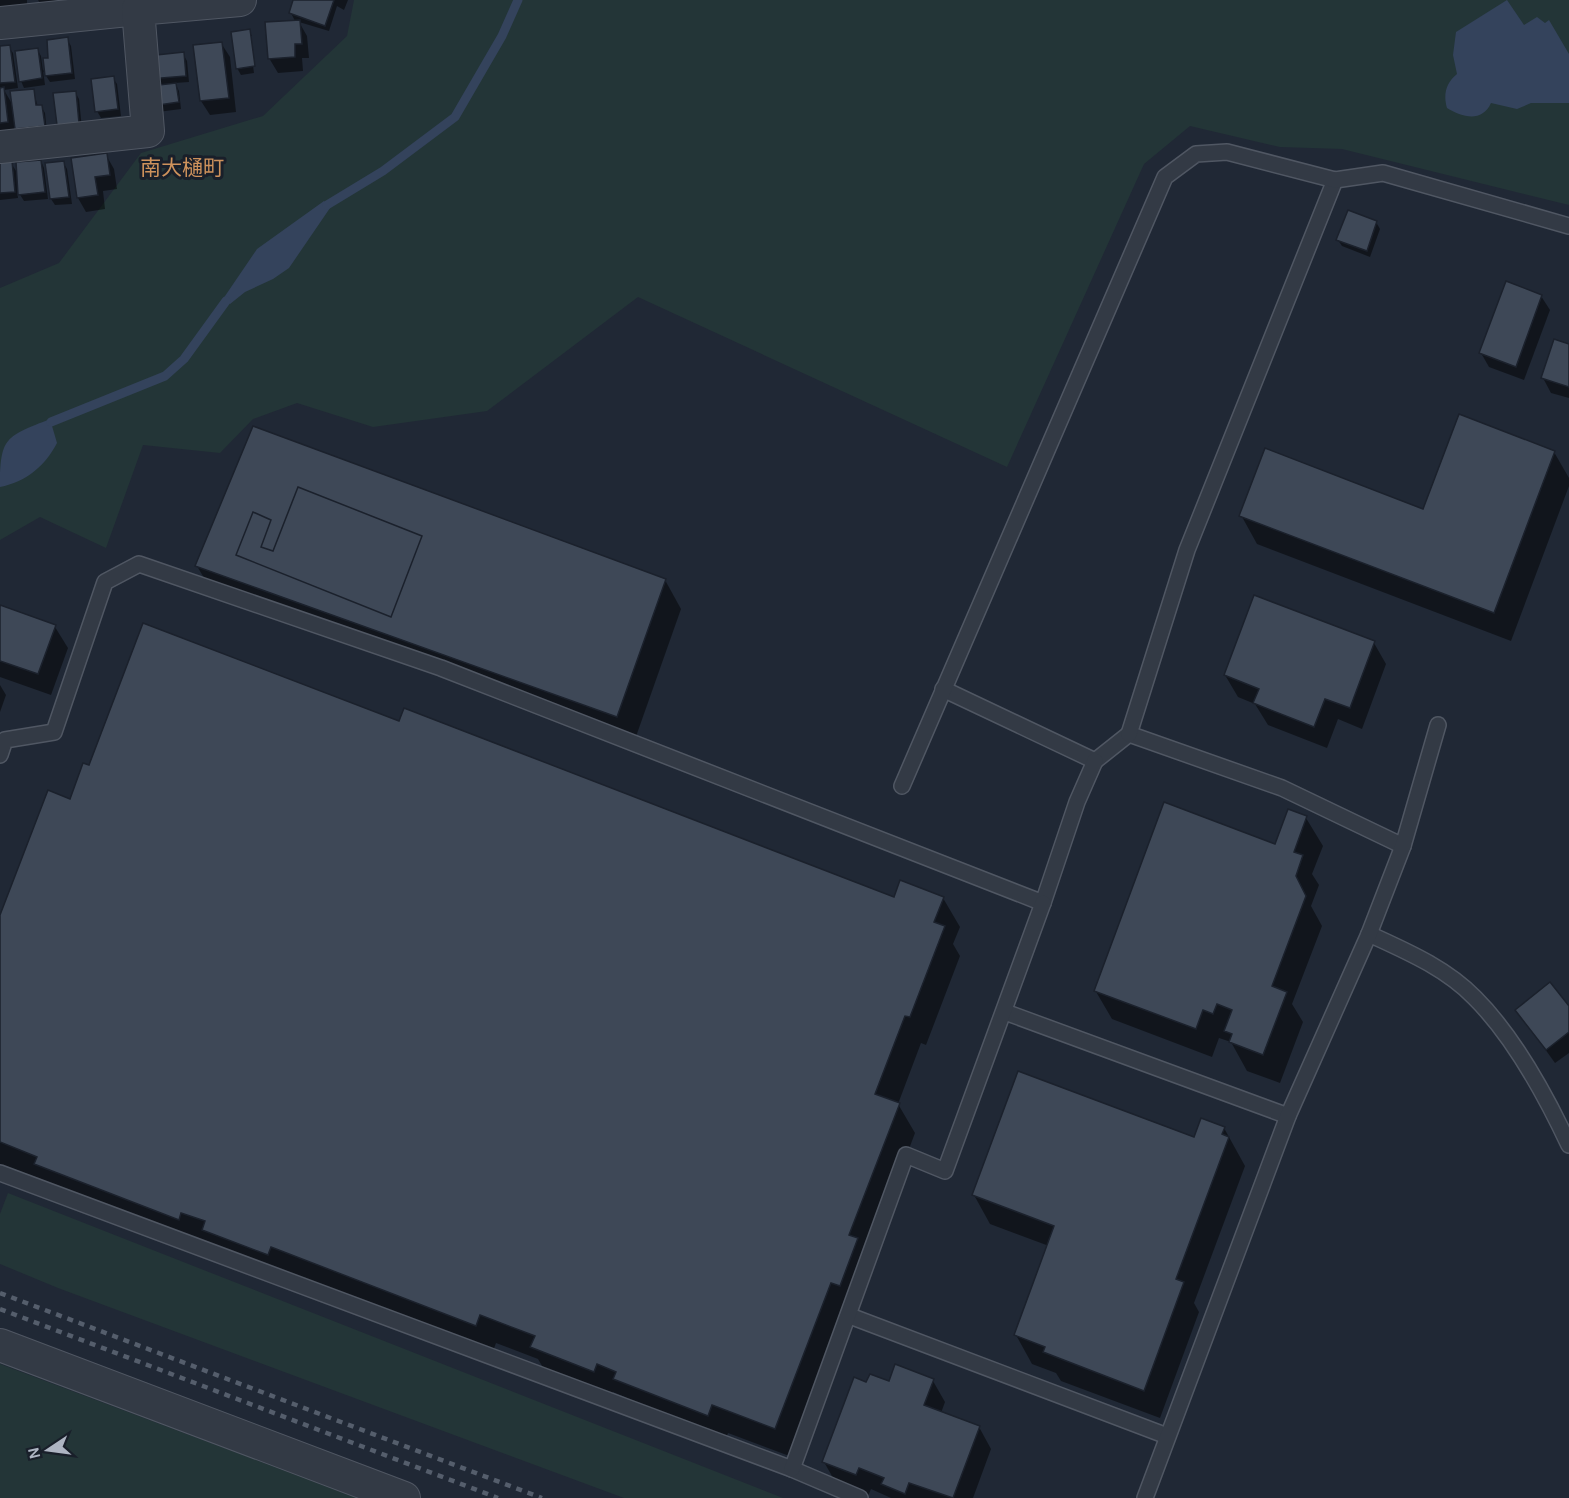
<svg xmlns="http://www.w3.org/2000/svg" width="1569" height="1498" font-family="Karla,'Noto Sans JP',sans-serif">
<rect width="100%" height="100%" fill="#202835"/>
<g fill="#233537">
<polygon points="354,0 1569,0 1569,205 1342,149 1280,147 1190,126 1144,164 1007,467 638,297 487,411 373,427 297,403 253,419 220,453 143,445 106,548 40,517 0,540 0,288 59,263 141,153 263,116 347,36"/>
<polygon points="8,1193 783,1498 624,1498 58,1288 0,1264 0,1214"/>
<polygon points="0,1364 357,1498 0,1498"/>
</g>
<g fill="#34435c">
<path d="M1507 0 1524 25 1537 17 1545 23 1549 20 1569 54V103H1531L1517 109 1491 103C1482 123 1462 117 1447 108 1443 94 1446 83 1457 74L1453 55 1456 32Z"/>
<polygon points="324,201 330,208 289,268 273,279 245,292 230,304 223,299 257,249"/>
<path d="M50 419 57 443C45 466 26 482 0 487 0 436 6 437 50 419Z"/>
</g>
<g fill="#0007">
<polygon points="0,0 27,0 27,7 0,8"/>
<polygon points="38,0 61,0 40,3"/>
<polygon points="295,0 348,0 344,10 337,6 329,31 299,22 307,36 309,58 302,58 303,71 278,73 269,58 295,21 291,13"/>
<polygon points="249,31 252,36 249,36 254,73 241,75 237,68"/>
<polygon points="67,39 71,46 75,79 50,82 43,71"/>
<polygon points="221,43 230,57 236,112 210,115 201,101 194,46"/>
<polygon points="9,47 13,53 18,88 4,90 14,107 33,90 38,107 41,106 45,113 47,132 20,135 14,125 16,136 0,138 0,48"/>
<polygon points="37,49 41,56 45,85 24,88 21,81"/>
<polygon points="183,54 187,61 189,82 175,83 179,91 181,109 158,112 151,79"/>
<polygon points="113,78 117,84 121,116 101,118 97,111"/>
<polygon points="75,92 79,99 82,129 62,131"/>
<polygon points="106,155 114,169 117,189 103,191 105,209 86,212 78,198"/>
<polygon points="41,161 44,168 48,199 24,201 17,190 18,198 0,200 0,164 11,163 18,174"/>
<polygon points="63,162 67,169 72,204 55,205 51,199"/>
<polygon points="1376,222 1380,229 1370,257 1342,246 1338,240"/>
<polygon points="1541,296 1550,310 1524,380 1489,367 1481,353"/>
<polygon points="1569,345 1569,398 1551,393 1543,378"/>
<polygon points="1554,452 1569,478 1569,486 1511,641 1257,544 1241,515 1424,511"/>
<polygon points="197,566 665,580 681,609 633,745 214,595"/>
<polygon points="0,607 55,627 68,648 51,695 0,677"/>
<polygon points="1374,643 1386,664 1362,729 1338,719 1327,748 1268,725 1255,704 1238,697 1225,675"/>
<polygon points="0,685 6,695 0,712"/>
<polygon points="400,723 895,899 943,898 960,927 953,944 960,956 926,1045 921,1043 898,1104 915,1133 868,1258 874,1268 856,1314 792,1457 728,1433 724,1444 632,1408 625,1397 613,1392 610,1400 548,1376 538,1359 496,1343 492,1354 52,1192 46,1181 0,1164 0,919 90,767"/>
<polygon points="1306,818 1323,846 1312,874 1319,885 1311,906 1322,926 1292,1004 1303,1022 1280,1083 1247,1071 1231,1042 1219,1038 1212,1057 1112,1019 1095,990 1276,846"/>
<polygon points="1569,1009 1569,1053 1555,1063 1517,1010"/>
<polygon points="1224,1128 1245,1166 1194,1303 1199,1312 1160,1418 1061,1381 1056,1373 1032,1364 1016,1335 1049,1246 990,1224 974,1195 1195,1139"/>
<polygon points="933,1381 945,1402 941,1413 979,1427 991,1449 973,1498 891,1498 871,1489 868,1496 836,1483 824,1462 867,1384"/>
</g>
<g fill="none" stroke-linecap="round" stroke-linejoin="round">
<g stroke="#34435c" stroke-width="9">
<polyline points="327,205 383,171 455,117 502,36 518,0"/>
<polyline points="51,422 165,376 184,359 226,301"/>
</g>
</g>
<g fill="#3e4857" stroke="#1b212c" stroke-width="1.5">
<polygon points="293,0 334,0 325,26 289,13"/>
<polygon points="300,20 302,44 295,44 295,57 268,59 265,22"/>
<polygon points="250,29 255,66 236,69 231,32"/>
<polygon points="68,37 72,73 45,76 43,58 48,58 47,40"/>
<polygon points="222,42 229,98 200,101 193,45"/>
<polygon points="10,45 15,82 0,83 0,46"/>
<polygon points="38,48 42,78 19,82 15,51"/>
<polygon points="184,52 186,76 149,79 147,56"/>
<polygon points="114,76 118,109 95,112 91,79"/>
<polygon points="176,83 179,102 152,106 150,86"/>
<polygon points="4,87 8,122 0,123 0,88"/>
<polygon points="34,89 36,105 42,105 45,126 15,129 10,91"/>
<polygon points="76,91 79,123 57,125 53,93"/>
<polygon points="107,153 110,175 95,177 98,195 77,198 71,158"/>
<polygon points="41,160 45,192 18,195 16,162"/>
<polygon points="12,161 15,192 0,193 0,162"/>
<polygon points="64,161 69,197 50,199 45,163"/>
<polygon points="1348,210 1377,221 1367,251 1336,240"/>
<polygon points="1506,281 1542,295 1516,367 1479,353"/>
<polygon points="1554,339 1569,344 1569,387 1541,378"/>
<polygon points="1459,414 1555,451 1494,613 1239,516 1265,448 1423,509"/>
<polygon points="253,426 666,579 617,717 195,566"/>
<polygon points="298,487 422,536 391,617 236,555 253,512 271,520 261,547 273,551"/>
<polygon points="1254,595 1375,641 1350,708 1325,699 1314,727 1253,703 1259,689 1224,675"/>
<polygon points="0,605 56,625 38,674 0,661"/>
<polygon points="143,623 399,721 404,708 894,897 900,880 944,897 934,922 945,926 910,1017 905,1016 875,1094 900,1103 849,1235 858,1238 840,1286 831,1283 775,1429 712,1405 708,1416 613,1379 616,1372 597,1364 594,1372 530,1347 535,1336 480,1315 476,1326 271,1247 268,1255 202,1230 205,1221 181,1213 179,1220 34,1164 37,1157 0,1142 0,915 48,790 70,799 83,763 89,765"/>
<polygon points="1164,802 1275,844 1288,809 1307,816 1294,852 1303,855 1296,876 1306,896 1272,986 1287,992 1263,1055 1229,1042 1232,1034 1224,1031 1232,1010 1217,1004 1213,1014 1203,1010 1196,1029 1094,991"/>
<polygon points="1550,982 1569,1006 1569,1032 1546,1050 1515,1010"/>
<polygon points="1018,1071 1194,1137 1201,1118 1225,1127 1222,1134 1229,1137 1176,1279 1184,1282 1144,1391 1043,1352 1045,1347 1014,1335 1054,1226 972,1195"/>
<polygon points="895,1364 934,1379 924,1405 980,1426 953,1498 909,1483 905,1494 881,1484 884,1478 859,1468 856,1475 822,1462 854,1377 866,1382 870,1374 889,1381"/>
</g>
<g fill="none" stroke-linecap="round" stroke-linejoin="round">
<defs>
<g id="service">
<polyline points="943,689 1095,761 1129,734 1282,788 1403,846"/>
<polyline points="1129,734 1187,550 1335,180"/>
<polyline points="0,755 5,740 54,732 105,582 139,564 441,668 1043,903 1077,802 1095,761"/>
<polyline points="902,786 1165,177 1196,154 1227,152 1335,180 1383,173 1569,226"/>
<path d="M1369 934C1406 951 1446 968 1475 998 1513 1036 1546 1096 1569 1145"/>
<polyline points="1005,1012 1288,1116"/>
<polyline points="0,1173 792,1469 860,1498"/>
<polyline points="850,1316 1167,1436"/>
<polyline points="792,1469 906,1155 945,1171 1043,903"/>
<polyline points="1145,1498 1288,1116 1369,934 1403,846 1438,725"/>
</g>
<g id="minor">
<polyline points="0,23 138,9"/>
<polyline points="0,147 148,131 138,9 240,0"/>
<polyline points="0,1345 404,1498"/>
</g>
</defs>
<use href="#service" stroke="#505763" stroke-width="18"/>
<use href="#minor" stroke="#505763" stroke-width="34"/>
<use href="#service" stroke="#333a45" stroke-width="15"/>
<use href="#minor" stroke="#333a45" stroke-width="32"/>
<g stroke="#555e6c" stroke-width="4.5" stroke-dasharray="6 6" stroke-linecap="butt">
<polyline points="0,1293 542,1498"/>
<polyline points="0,1309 498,1498"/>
</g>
</g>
<g text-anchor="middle" stroke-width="6" stroke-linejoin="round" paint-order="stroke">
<g font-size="21" fill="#ce925c" stroke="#191f2a">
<text x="182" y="175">南大樋町</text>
</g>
</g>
<g transform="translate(48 1450) rotate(257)" stroke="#191f2a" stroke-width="4.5" paint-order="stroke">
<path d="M0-4.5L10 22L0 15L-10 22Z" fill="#adb4c2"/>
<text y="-9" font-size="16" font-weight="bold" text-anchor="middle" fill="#adb4c2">N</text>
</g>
</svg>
